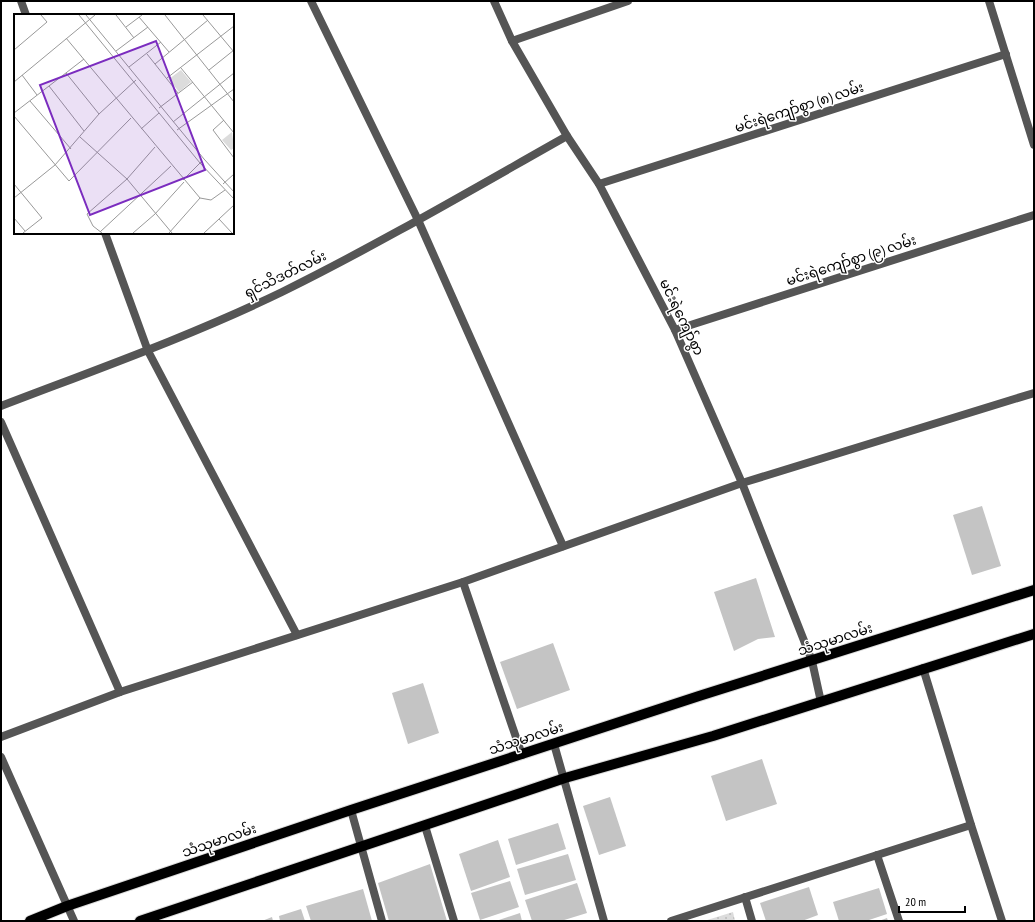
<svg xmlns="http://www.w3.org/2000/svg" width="1035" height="922" font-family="'PT Sans Narrow','Noto Sans Myanmar',sans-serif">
<defs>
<pattern id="grass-dots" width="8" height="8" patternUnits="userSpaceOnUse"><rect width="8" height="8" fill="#dcdcdc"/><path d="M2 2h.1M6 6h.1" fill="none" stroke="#bbb" stroke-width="1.8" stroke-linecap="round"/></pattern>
</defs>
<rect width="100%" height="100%" fill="#fff"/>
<polygon fill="url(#grass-dots)" points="733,912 735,921 704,921"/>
<g fill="#c4c4c4">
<polygon points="982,506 1001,566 972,575 953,515"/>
<polygon points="756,578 775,637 758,639 734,651 714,592"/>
<polygon points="553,643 570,690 517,709 500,662"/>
<polygon points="423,683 439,733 408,744 392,693"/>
<polygon points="762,759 777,804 726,821 711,776"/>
<polygon points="610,797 626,846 599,855 583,806"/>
<polygon points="558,823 566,849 516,865 508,839"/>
<polygon points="498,840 510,877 471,891 459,854"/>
<polygon points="568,854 576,880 525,895 517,869"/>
<polygon points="430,864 447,921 389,921 378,883"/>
<polygon points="510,881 519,907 480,920 471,893"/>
<polygon points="577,883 587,913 561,921 532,921 525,900"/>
<polygon points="809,887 818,915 802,921 766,921 760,903"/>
<polygon points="879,888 887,914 866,921 839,921 833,902"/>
<polygon points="363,889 372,921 311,921 306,906"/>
<polygon points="301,909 305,921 280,921 279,916"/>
<polygon points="520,913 522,921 496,921"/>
<polygon points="272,917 273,921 262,921"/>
<polygon points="887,918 888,921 879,921"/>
</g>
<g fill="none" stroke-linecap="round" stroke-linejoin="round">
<defs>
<g id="primary">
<polyline points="30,921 67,906 351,810 699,696 1034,590"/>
<polyline points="140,921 565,778 713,736 1034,634"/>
</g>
</defs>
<use href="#primary" stroke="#dbdbdb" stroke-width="12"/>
<g stroke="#555" stroke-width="8">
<polyline points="21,1 26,15"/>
<polyline points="311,1 418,220 563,546"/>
<polyline points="494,1 512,41 567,136 599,184 675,330 742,483 812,661 821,702"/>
<polyline points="989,1 1034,145"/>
<polyline points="512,41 628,1"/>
<polyline points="599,184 1006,54"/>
<polyline points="105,233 148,351 297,635"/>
<polyline points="675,330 1034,215"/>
<path d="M1 406C95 370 191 336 282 292 379 244 473 189 567 136"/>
<polyline points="1,422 120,692"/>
<polyline points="463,582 522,755"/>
<polyline points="923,668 971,825 1002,921"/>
<polyline points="1,737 120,692 463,582 742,483 1034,393"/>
<polyline points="554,744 604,921"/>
<polyline points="1,757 74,921"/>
<polyline points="351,810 382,921"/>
<polyline points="425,826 454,921"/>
<polyline points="877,855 899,921"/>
<polyline points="745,897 752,921"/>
<polyline points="671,921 971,825"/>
</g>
<use href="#primary" stroke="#000" stroke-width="10"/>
</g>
<g text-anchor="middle" stroke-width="3" stroke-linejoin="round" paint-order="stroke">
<g font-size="14" fill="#000" stroke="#fff">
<text transform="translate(799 107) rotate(-18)" y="5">မင်းရဲကျော်စွာ (၈) လမ်း</text>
<text transform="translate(851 260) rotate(-18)" y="5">မင်းရဲကျော်စွာ (၉) လမ်း</text>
<text transform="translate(285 274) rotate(-26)" y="5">ရှင်သိဒတ်လမ်း</text>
<text transform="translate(682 317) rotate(64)" y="5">မင်းရဲကျော်စွာ</text>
<text transform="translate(835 639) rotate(-18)" y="5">သံသုမာလမ်း</text>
<text transform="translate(526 738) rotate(-18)" y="5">သံသုမာလမ်း</text>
<text transform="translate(219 840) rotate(-19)" y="5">သံသုမာလမ်း</text>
</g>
</g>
<g transform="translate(14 14)">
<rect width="220" height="220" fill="#fff"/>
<path d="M167 56 177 68 165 78 155 65ZM218 118 220 134 217 136 208 126Z" fill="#dcdcdc"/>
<path fill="none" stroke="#999" stroke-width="1" d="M65 1 186 149 220 185M72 1 190 145 220 178M102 1 120 24M151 1 220 88M189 1 220 38M125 3 155 38M112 13 128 1M52 24 186 184 197 186 211 176M0 36 33 8 27 1M102 37 134 13M133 40 164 79M141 50 194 6M115 53 147 28M167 54 220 119M195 56 220 36M52 59 85 100M8 61 23 81M153 64 220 12M0 68 81 1M35 72 70 117M16 87 57 135M145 94 179 68M0 99 70 45M0 102 55 167 117 104M210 106 199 116 220 144M159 108 220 59M127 115 145 99M163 116 220 75M66 123 113 165 158 219M169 166 188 147M0 170 28 204 9 219M209 170 220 160M0 184 41 151 85 100 122 66M0 204 11 217M205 205 218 219M86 218 157 152M88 219 79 212 73 200 113 165 141 133M119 219 141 200 170 168M155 219 186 184M190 219 220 191"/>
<path fill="#7b2cbf" fill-opacity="0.15" stroke="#7b2cbf" stroke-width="2" d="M142 27 191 156 76 201 26 71Z"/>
<rect width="220" height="220" fill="none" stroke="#000" stroke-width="2"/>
</g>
<rect width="1035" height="922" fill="none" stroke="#000000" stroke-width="4"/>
<path d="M899 906v6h66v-6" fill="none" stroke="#000000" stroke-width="2"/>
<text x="905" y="906" font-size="12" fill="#000000" stroke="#ffffff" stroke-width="3" paint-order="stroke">20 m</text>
</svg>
